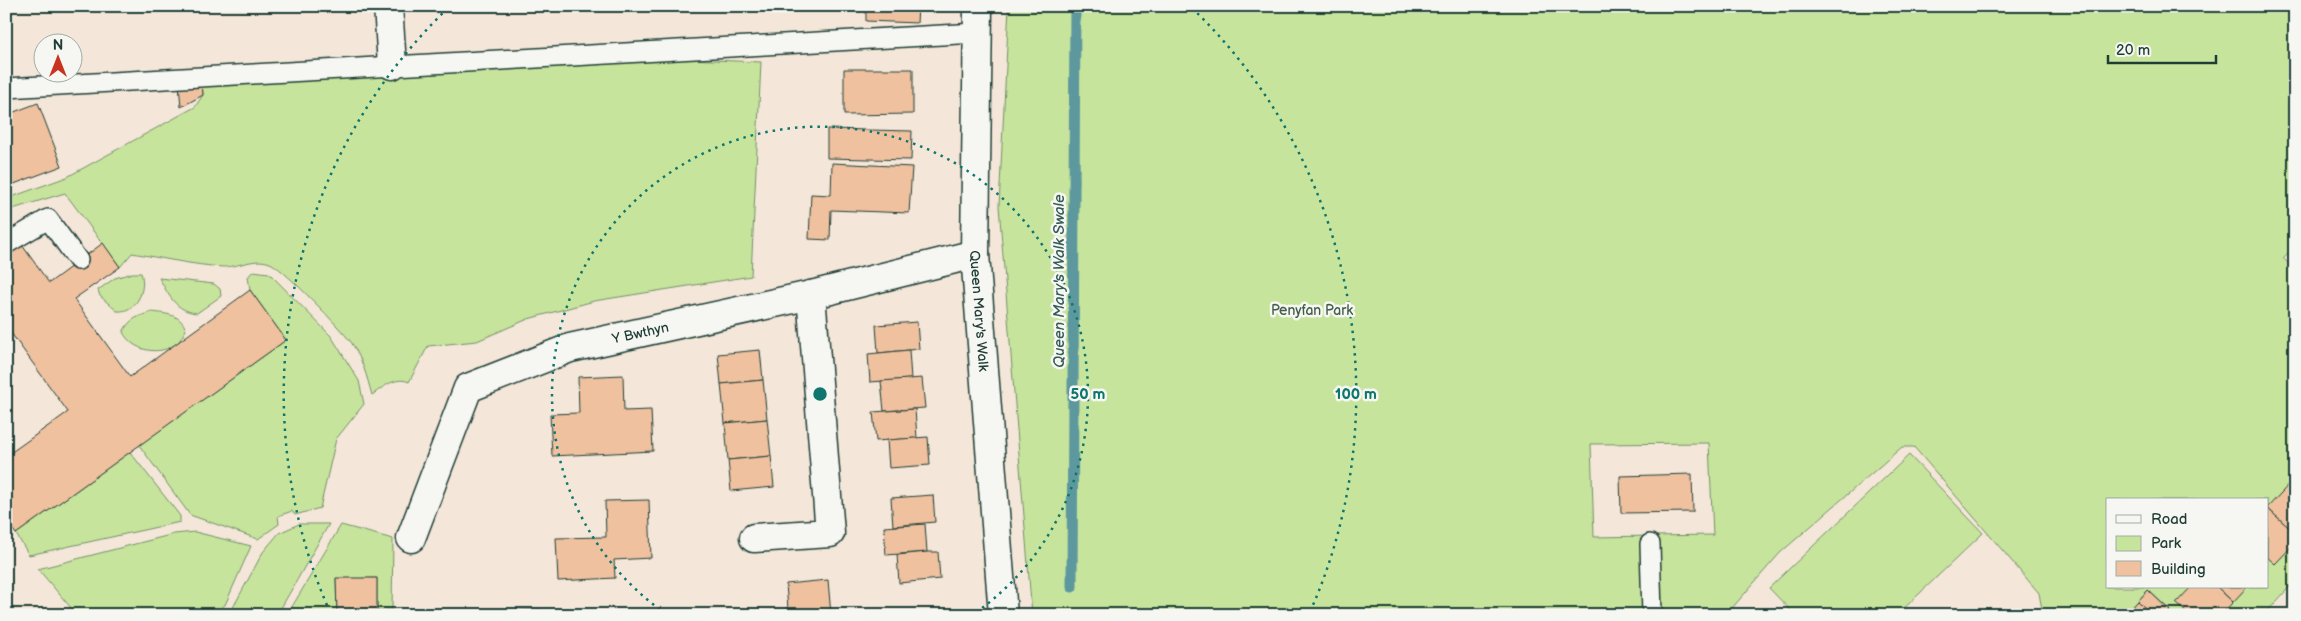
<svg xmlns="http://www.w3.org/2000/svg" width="2301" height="621" font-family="'Balsamiq Sans',sans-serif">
<rect width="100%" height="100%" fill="#f4e6d9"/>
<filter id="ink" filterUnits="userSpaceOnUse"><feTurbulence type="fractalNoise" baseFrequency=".02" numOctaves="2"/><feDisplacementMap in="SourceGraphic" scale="10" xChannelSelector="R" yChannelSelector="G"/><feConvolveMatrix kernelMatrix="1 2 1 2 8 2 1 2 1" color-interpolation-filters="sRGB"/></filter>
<g filter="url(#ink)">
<g fill="#c7e49c" stroke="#739068" fill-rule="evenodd">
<path d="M1009 6H2295V246L2283 258 2295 270V581L2264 615H2166L2170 610 2148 590 2125 615H2043L2039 593 1914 447H1902L1780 553 1726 615H1032L999 206ZM1709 443 1713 535 1594 537 1591 444ZM2107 500H2267V587H2107Z"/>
<path d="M686 59 761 62 751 276 594 301 528 319 477 341 428 346 409 382C396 376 383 387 372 395 367 377 362 358 351 342 339 327 288 273 272 264 256 256 240 267 223 267 193 265 162 258 132 253L120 267 65 193 6 211V199L67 177 195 107 203 95 202 84 605 61Z"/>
<polygon points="253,271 269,273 331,336 359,381 364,404 336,439 320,508 295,515 292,511 278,516 279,524 258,539 190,515 139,445 286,340 250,290 248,277"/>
<path d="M132 273H141C147 290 136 313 117 311L100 296 98 290 115 278Z"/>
<path d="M159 278 214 284 220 289 221 296 197 313C175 311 169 295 159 278Z"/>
<path d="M152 312C167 314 181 314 186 330 183 334 181 340 177 343 160 357 132 351 123 332 130 318 139 316 152 312Z"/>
<polygon points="130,452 180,516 180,522 29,555 16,534"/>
<polygon points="1909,455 1983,533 1897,615 1795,615 1769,588"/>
<polygon points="299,524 329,524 277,615 229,615 263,552 279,533"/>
<polygon points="341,525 393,539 392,610 377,611 377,578 336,579 337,615 287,615"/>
<polygon points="195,532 251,546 225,605 209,615 77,615 38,569 174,534"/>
</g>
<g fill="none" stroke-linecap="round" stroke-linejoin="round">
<polyline stroke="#5d989e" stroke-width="11" points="1072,587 1075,6"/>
</g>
<g fill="#efc19f" stroke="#1f3d34">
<polygon points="866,6 918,6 917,23 866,21"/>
<polygon points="844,69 913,69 913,114 844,115"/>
<polygon points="202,82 203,95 181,107 179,84"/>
<polygon points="38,103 62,166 6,187 6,115"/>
<polygon points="827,129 912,131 911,160 827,158"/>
<polygon points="832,163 912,167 909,213 831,210 830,240 809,239 811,194 831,195"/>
<polygon points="103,243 120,267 74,299 130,377 250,290 286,340 16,534 6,520 6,456 68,412 6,326 6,257 22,245 49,283"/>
<polygon points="917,322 919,349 878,353 876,325"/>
<polygon points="760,350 763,380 721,384 718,354"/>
<polygon points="909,350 911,379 870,382 868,354"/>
<polygon points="623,375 624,411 651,410 653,451 552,456 550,414 579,413 578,377"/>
<polygon points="922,378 925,408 884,411 881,381"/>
<polygon points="763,380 767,419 725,423 721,384"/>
<polygon points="915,409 917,438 876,441 873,412"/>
<polygon points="767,419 771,456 728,460 725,423"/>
<polygon points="928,437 930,465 889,468 887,440"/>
<polygon points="771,456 774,487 731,491 728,460"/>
<polygon points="1692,474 1693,512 1621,513 1620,476"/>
<polygon points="2295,478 2295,533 2267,508"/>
<polygon points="933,495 935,522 893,526 891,498"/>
<polygon points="649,500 651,558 614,560 615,578 558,581 556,538 606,537 605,501"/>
<polygon points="2267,508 2295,533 2295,543 2275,564 2267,557"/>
<polygon points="925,524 927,552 886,555 884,527"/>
<polygon points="927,552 938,552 940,579 899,583 897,555"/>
<polygon points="336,578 377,578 377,615 337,615"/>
<polygon points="828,580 831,615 751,615 751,613 788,609 786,584"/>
<polygon points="2191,587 2217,587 2233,602 2221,615 2189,615 2176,603"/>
<polygon points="2217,587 2247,587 2233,602"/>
<polygon points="2148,590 2170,611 2166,615 2152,615 2138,601"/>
<polygon points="2138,601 2152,615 2125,615"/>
<polygon points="541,609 542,615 497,615 496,611"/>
</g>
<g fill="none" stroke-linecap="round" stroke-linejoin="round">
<defs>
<g id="service">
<polyline points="6,88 977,33"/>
<polyline points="6,244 48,219 78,260"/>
<polyline points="1650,544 1652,615"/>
</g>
<g id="minor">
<polyline points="388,6 392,65"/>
<path id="s1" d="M978 6 975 254 1003 615"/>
<path id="s2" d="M411 538 468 388 570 348 811 295 975 254"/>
<polyline points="754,538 830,533 811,295"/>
</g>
</defs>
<use href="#service" stroke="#1f3d34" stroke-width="22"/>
<use href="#minor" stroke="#1f3d34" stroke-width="31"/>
<use href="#service" stroke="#f6f6f2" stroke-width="19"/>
<use href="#minor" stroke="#f6f6f2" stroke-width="28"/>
</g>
</g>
<g fill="none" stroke="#0f766e" stroke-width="2.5" stroke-dasharray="2.5 5">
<path d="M666 614A268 268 0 1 1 974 614"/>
<path d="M330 612A536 536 0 0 1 448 8M1192 8A536 536 0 0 1 1310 612"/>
</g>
<g text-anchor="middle" stroke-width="5" stroke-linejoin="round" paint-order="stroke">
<g font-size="14" fill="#415e49" stroke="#f6f6f2">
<text x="1312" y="315">Penyfan Park</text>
</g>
<g font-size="14" fill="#1f3d34" stroke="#f6f6f2">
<text dy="5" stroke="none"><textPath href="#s1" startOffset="305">Queen Mary's Walk</textPath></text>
<text dy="5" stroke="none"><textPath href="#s2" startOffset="342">Y Bwthyn</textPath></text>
</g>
<g font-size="15" font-style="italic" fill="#345b57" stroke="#f6f6f2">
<text transform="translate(1059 281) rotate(-90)" y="5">Queen Mary's Walk Swale</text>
</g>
</g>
<circle cx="820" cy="394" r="8" fill="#0f766e" stroke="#f6f6f2" stroke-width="2.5"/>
<g font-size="15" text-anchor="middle" font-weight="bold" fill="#0f766e" stroke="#f6f6f2" stroke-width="5" stroke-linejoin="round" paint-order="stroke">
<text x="1088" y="399">50 m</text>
<text x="1356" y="399">100 m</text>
</g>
<rect width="2301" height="621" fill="none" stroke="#f6f6f2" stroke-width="25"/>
<rect x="12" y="12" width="2276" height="596" fill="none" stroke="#1f3d34" stroke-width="2" filter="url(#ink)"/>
<rect x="2106" y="498" width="162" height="90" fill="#f6f6f2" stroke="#a0aca6"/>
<rect x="2116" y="515" width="25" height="8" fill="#f6f6f2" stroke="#a0aca6"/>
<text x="2151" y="524" font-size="15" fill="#1f3d34">Road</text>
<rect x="2116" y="536" width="25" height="15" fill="#c7e49c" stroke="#a0aca6"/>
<text x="2151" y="548" font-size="15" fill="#1f3d34">Park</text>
<rect x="2116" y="561" width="25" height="15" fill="#efc19f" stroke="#a0aca6"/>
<text x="2151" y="574" font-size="15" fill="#1f3d34">Building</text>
<g transform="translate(58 58)"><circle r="24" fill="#f6f6f2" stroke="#a0aca6"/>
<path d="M0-4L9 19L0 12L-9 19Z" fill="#c8321e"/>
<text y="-8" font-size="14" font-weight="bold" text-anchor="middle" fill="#1f3d34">N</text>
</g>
<path d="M2108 55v8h108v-8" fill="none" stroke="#1f3d34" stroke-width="2.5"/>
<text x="2116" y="55" font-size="15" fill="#1f3d34" stroke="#f6f6f2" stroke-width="4" paint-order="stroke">20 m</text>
</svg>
